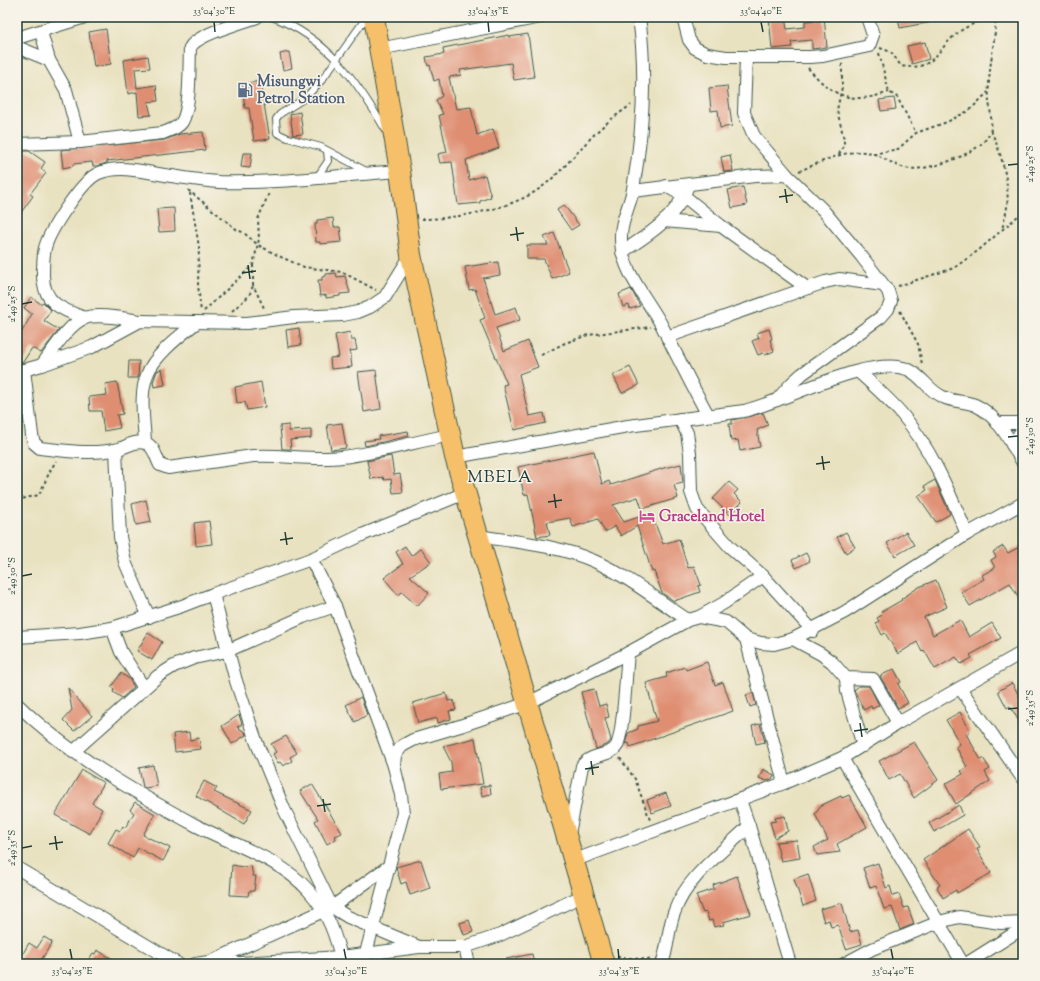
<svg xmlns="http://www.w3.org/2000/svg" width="1040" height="981" font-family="'Sorts Mill Goudy',serif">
<rect width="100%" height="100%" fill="#f7f3e8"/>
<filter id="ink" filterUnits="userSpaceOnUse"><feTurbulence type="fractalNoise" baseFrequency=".025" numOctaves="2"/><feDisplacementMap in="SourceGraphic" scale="8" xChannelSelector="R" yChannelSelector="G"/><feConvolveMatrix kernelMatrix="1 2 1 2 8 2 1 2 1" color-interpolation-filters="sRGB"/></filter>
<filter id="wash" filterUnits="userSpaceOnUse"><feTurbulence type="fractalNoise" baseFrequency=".012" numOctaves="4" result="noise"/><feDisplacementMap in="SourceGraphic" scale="16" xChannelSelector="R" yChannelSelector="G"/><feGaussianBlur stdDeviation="0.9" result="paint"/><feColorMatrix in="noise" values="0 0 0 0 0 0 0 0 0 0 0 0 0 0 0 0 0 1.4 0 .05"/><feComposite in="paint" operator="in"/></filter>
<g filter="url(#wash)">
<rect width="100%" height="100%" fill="#e9e2c1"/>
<g id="blocks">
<g fill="#df8e72">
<polygon points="769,17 785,17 787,29 805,27 805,21 815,20 814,17 824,17 827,47 812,49 812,40 791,42 792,47 772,49"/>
<polygon points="898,17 931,17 931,22 900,28"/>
<polygon points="106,29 111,64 94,67 89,32"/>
<polygon points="528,34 534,77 514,80 511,63 460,70 461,75 449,77 456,109 471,107 477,135 493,129 499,148 466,160 469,180 485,175 491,197 480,201 480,203 458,205 452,162 440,163 438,154 447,152 439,115 443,114 436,100 442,96 439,79 434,81 430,65 428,66 426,57 444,54 443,48 509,35 509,37"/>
<polygon points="925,42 929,59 912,64 907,46"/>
<polygon points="289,52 292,68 283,70 280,54"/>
<polygon points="148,56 150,68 135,69 137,88 156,85 158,101 148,102 151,115 139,116 137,92 128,94 124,60"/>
<polygon points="260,81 270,139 254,141 249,108 245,108 242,84"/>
<polygon points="727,86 732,126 720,128 718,110 711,111 709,88"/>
<polygon points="894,98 896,109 881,111 879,100"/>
<polygon points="300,112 303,134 293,135 290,114"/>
<polygon points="203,132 205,150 107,161 107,163 97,166 93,166 92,162 73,164 73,166 63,168 61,150 164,140 180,134"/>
<polygon points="17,151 29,151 45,162 41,169 46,173 30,194 33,196 17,218"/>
<polygon points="243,153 252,153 250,168 241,167"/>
<polygon points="730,155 733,171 724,172 721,157"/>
<polygon points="743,187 747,205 732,208 728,190"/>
<polygon points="564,205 579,225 571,230 557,210"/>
<polygon points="174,208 175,231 159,232 157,209"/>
<polygon points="333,218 334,227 340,227 342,242 320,244 320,242 316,242 315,224 317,224 317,220"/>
<polygon points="554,233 569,272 552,279 544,259 527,259 527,245 548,245 544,237"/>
<polygon points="498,262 500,275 483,278 495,314 516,307 520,320 496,328 504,351 528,341 538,367 519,374 529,416 544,413 546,423 514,430 503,385 507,384 480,320 485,318 475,289 469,290 465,267"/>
<polygon points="336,273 337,277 345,276 350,293 340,294 340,296 326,298 326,295 320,296 318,280 322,280 322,277 326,276 326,274"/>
<polygon points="631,289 640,306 630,309 629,305 623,307 619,294"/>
<polygon points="31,297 41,304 43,302 51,310 44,321 59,330 41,353 32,348 23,362 17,364 17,340 32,314 24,308"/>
<polygon points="299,328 301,345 288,347 286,330"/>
<polygon points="769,329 772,339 770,340 774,351 765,355 763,353 758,355 752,341 759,338 757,333"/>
<polygon points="350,332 351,340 355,340 357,350 350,351 352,367 331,369 330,358 339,357 335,335"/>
<polygon points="129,361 139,361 138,378 128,378"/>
<polygon points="630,367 639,385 622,393 613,375"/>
<polygon points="162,369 165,385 154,387 153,382 157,371"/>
<polygon points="376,370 381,409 364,412 358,372"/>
<polygon points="117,382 123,414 117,415 120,428 104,431 101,411 90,411 89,397 107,395 105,384"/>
<polygon points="261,382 265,407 247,410 245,402 237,403 235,387"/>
<polygon points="763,413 768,425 757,430 760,447 740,451 738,440 731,441 729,424 732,424 732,420"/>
<polygon points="342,423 346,448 331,450 327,425"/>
<polygon points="289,425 289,431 311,430 311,438 290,440 291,449 282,449 280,426"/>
<polygon points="408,431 409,436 365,446 364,441 379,439 378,436"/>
<polygon points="594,451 602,484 609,481 611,485 664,468 681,464 683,483 674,485 678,498 642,509 638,497 613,505 624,522 651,513 663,544 679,539 688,568 694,566 701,585 698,586 700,592 674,601 662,593 654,571 652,572 637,526 621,536 615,526 605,532 598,519 573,527 570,518 547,522 550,535 537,537 528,494 524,495 518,467"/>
<polygon points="391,456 394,475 400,474 403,492 393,493 391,479 384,480 383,477 371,479 367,461"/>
<polygon points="935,480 950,514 936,522 918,496 927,490 924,486"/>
<polygon points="729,482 738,490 734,494 742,502 730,515 713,499"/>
<polygon points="146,500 151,522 136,525 132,504"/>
<polygon points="209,521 212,544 196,546 194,523"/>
<polygon points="846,532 855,547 846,553 837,537"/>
<polygon points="906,532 914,545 895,556 887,543"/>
<polygon points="1023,545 1023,605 1010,583 970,606 961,592 984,579 982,575 995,568 991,560 996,557 993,552 1003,546 1008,553"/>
<polygon points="405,546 411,556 421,548 431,562 410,576 429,593 417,606 402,592 398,595 384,578 403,564 396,552"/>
<polygon points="806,553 810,561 796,568 792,560"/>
<polygon points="936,580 947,607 924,617 933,635 960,620 969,637 992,623 1001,638 970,655 972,658 961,664 956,657 935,669 924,650 922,652 917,642 898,654 885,633 882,635 876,623 879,621 877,618 882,615 881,612 902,600 901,599 919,587"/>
<polygon points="148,633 162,642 152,660 137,651"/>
<polygon points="707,662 715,685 723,682 733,711 630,747 629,743 625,744 628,733 638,729 638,726 657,721 646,683 667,677 666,673 685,667 686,670"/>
<polygon points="894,669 901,682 898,684 908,703 898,708 880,676"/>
<polygon points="121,673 129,679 134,687 122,698 113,692 114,689 111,687"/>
<polygon points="1012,683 1023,703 1023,728 1010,706 1007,708 998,691"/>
<polygon points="859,686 869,686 879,705 872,709 871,706 864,710 854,690"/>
<polygon points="68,688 92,716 74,731 63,720 72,710"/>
<polygon points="594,689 599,706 606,704 609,717 605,718 611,740 608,744 596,749 581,692"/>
<polygon points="446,693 448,701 453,700 456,710 449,711 451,719 438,723 437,718 418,723 413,703"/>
<polygon points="753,693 756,705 750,707 746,695"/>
<polygon points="361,697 367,715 355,722 346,705"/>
<polygon points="960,712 970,731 966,734 981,760 983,758 990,769 985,772 990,781 956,804 945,784 963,774 961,771 967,767 956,747 960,744 946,720"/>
<polygon points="239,715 242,724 237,727 245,732 246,735 232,744 222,726"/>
<polygon points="760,724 765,742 756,744 752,726"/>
<polygon points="189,732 190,740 199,738 201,749 175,752 173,734"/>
<polygon points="286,736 297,753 290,757 292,761 283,766 280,762 278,763 273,754 276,752 271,744"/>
<polygon points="475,738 483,784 441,789 439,774 452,772 451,762 443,746"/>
<polygon points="914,742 938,780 914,798 900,774 889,780 879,761"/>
<polygon points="153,765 157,786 145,788 143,787 139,768"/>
<polygon points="763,769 774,775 772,779 767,781 759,778"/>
<polygon points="82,770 104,783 92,803 102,809 90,834 55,815"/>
<polygon points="204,781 217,788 214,792 252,810 244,824 196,796"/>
<polygon points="312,784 342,833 335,836 336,839 327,844 315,821 318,819 300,791"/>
<polygon points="490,785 491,794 482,796 480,787"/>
<polygon points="666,793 671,806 652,813 647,800"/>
<polygon points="849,795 867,827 837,844 840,852 817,855 814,847 828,840 815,814 822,805 841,796 842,798"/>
<polygon points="135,802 155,814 143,835 170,848 163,861 138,848 133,858 108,843 116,829 120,831 123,826 125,828 134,813 130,810"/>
<polygon points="959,805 963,815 934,832 929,823"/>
<polygon points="785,816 788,831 775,838 770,822 776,821 775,818"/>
<polygon points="968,829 980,847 977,849 991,873 957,893 956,890 943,898 937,887 940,885 923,860"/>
<polygon points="797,840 800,858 781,861 776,842"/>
<polygon points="421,860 430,888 410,895 406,882 401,884 396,867"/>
<polygon points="878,863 886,888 890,886 893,896 899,894 904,908 908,907 914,924 900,930 892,907 884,909 876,886 870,888 863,868"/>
<polygon points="232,865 243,867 251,866 253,876 256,876 254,891 249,891 248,896 230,895"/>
<polygon points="808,874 816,901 803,906 794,879"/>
<polygon points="737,876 751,914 723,922 724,925 714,927 712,920 709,921 706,912 703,913 696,895 714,889 713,885"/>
<polygon points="842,903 850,932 858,930 862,944 846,949 839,927 838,925 831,927 829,920 824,922 820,909"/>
<polygon points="469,920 473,932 464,935 460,923"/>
<polygon points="44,937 52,942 39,964 17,964 29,943 37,948"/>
<polygon points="97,950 121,964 86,964 93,953 95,954"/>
<polygon points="532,954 534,964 506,964 506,959"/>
</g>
</g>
</g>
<g filter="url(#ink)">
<use href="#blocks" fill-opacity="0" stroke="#3d5649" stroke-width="1"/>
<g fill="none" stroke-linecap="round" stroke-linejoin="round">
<defs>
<g id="service">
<path d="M272 17C328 38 357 81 386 131"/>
<polyline points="365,19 322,80 305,98 280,114 276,119 277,133 288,138 321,147 368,172"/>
<polyline points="317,177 328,161 327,151"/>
</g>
<g id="minor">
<path d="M639 17C647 74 643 132 633 189 630 207 620 221 621 239 621 271 648 299 662 326 677 356 692 386 708 415"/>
<polyline points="683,17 689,40 695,48 707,54 726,57 810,57 823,56 869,46 873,35 867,17"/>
<polyline points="41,32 49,60 66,90 80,142"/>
<polyline points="17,38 85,17"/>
<polyline points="17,47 49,60"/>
<polyline points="379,49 541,17"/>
<polyline points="746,58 744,113 754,136 787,175 823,210 862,257 888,291 891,301 888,309 881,317 802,374 791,384 777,400"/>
<path d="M17 144 80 142 163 133C170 130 178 128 182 122 191 107 189 66 190 48 196 34 242 23 257 17"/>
<polyline points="666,186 684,196 721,226 807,288"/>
<polyline points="633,191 755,176 787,175"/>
<polyline points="664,221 721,226"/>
<path d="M622 252C647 236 677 217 687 188"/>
<path d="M85 318C62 310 43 303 43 275 43 266 43 256 45 248 49 231 83 179 99 173 122 164 148 173 171 176 186 178 203 181 219 182 279 184 340 175 400 171"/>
<polyline points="667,337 825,282 839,279 883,285"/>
<path d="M42 365C52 352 69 323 85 318 99 313 125 319 140 321"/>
<path d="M24 370 32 435 34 443 40 448C67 451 92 455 118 449 126 447 136 440 145 443 154 445 156 458 160 465L168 468 253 456C283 454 312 461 342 457 378 453 414 442 450 435"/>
<polyline points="17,372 42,365 92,347 140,321 247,323 294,317 343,315 358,312 370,307 385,297 411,255"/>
<path d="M859 372C873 385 888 398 901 413 931 448 949 492 967 534"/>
<polyline points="680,419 687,433 690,453 691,492 697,509 730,547 763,576 813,631"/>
<polyline points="997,423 1023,423"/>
<path d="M145 442C144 421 139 395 147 375 154 355 181 335 197 322"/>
<polyline points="1012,445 1023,429"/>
<polyline points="116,450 120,537 125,562 149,617"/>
<path d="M455 457 628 426 744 411C786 401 868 355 907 369 922 375 928 391 943 397 953 402 965 401 975 405 998 415 1011 443 1023 463"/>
<path d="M478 536C516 542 558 545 594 561 628 576 657 600 688 620"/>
<polyline points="311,559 335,606 394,766"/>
<polyline points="213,594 236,681 256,741 284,809 332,907 348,917 419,947"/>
<polyline points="699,617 724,603 763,576"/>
<polyline points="112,628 121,652 144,688"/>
<polyline points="17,637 80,633 112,628 182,606 213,594 311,559 362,535 465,493"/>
<polyline points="746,639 784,783"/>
<polyline points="793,639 821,654 832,662 846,678 873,679 898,723"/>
<polyline points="846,678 847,691 863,746"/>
<polyline points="960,688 1023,779"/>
<path d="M17 704C69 755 134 792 197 826 234 845 281 859 309 891 328 911 336 937 343 964"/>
<polyline points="73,752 158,676 174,666 194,658 227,651 303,617 335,606"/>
<polyline points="842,758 963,964"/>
<polyline points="740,800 749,826 790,964"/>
<path d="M569 834 582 766C591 753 609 757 616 747 624 735 626 670 628 653"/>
<polyline points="575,860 784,783 842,758 898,723 1023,652"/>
<polyline points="17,868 178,964"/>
<polyline points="465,947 469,964"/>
<polyline points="366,953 403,813 401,795 394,766 395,755 402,746 413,740 460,726 528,703 628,653 688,620 699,617 726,622 746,639 761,643 774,644 793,639 845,612 967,534 1023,503"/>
<polyline points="212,961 332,907 389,866"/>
<polyline points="195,964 209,962 241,963 341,957 419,947 465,947 500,935 584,895"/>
<path d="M662 964C668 948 668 929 674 913 686 877 723 852 749 826"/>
<polyline points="844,964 872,949 939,922 959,917 1001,923 1023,922"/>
<polyline points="966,964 1023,928"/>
</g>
<polyline id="trunk" points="374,17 400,171 411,255 455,457 604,964"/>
</defs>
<use href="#service" stroke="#3d5649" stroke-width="8"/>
<use href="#minor" stroke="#3d5649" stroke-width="14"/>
<use href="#trunk" stroke="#3d5649" stroke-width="22"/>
<g stroke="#3d5649" stroke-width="2" stroke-dasharray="3 3" stroke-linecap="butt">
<path d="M880 48 891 52 901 66C933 71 935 53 954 36 965 26 979 21 993 17"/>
<polyline points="879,53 889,92 897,97 916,133"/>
<path d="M808 68C833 97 852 105 889 92"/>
<path d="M991 131C1001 152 1010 184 1007 207 1006 214 1004 222 1002 229"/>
<polyline points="839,154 844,146 844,139 837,110 842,87 842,63"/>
<polyline points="873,154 898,149 916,133 947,122 970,110 988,92"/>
<path d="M799 171C820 163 843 150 866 152 879 153 892 165 905 168 925 173 984 153 990 132 993 124 990 110 989 101 987 73 995 45 996 17"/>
<polyline points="188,190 236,229 244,233 258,245 283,258 304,267 342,272 376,290"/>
<polyline points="190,193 199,247 198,285 201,312"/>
<path d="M422 219C455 219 512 209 539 189 563 172 580 147 602 127 611 119 621 112 631 105"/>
<polyline points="253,265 253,285 265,310"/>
<polyline points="898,286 954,268 979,250 1018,216 1023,214"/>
<polyline points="204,311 253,265 259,239 258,219 269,193"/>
<polyline points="232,311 249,296 253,286"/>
<polyline points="900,311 918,344 922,364"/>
<polyline points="541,355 565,343 588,335 651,327"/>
<polyline points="17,500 39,495 50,471 56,461"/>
<polyline points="620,758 635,779 650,820"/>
<polyline points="617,957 652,960"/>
<polyline points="675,962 696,964"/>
</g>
<use href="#service" stroke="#fff" stroke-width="6"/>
<use href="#minor" stroke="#fff" stroke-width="12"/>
<use href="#trunk" stroke="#f6c06b" stroke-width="20"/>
</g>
</g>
<path fill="none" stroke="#1f3d34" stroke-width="1.5" d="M214 22 215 32M488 22 489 32M761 22 763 32M1008 165 1018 164M785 189 787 203M779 197 793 195M516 227 518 241M510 235 524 233M248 265 250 279M242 273 256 271M22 304 32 302M1008 437 1018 436M822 456 824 470M816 464 830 462M554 494 556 508M548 502 562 500M285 532 287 545M280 540 293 538M22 576 32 574M1008 709 1018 708M860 723 862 737M854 731 868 729M591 761 593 775M585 769 599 767M323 799 325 812M317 806 331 804M55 836 57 850M49 844 63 842M22 848 32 846M70 949 72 959M344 949 346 959M618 949 619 959M891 949 893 959"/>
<defs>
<symbol id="fuel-bare" viewBox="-9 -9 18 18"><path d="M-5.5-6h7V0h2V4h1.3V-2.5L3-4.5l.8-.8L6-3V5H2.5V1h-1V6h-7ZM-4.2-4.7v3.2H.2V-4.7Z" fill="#5c6f8a" stroke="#f7f3e8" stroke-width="2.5" paint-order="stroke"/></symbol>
<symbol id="hotel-bare" viewBox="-9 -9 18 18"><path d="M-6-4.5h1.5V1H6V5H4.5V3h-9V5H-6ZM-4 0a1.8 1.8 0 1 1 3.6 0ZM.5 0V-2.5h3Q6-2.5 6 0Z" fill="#d1479c" stroke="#f7f3e8" stroke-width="2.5" paint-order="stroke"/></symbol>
</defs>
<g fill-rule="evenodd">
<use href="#fuel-bare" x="234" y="79" width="22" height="22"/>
<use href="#hotel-bare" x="636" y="505" width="22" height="22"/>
</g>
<g text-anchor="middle" stroke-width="3" stroke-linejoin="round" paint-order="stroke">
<g font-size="15" font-weight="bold" fill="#4e5e75" stroke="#f7f3e8" text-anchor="start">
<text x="257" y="86">Misungwi<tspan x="257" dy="17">Petrol Station</tspan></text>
</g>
<g font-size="15" font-weight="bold" fill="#b23c85" stroke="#f7f3e8" text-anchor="start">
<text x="659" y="521">Graceland Hotel</text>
</g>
<g font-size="17" letter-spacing="1" fill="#1f3d34" stroke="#f7f3e8">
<text x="500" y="482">MBELA</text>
</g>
</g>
<rect width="1040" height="981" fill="none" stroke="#f7f3e8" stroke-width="44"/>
<rect x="22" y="22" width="996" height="937" fill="none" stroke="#1f3d34" stroke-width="1.5"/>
<g font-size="10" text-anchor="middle" fill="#1f3d34">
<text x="214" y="14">33°04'30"E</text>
<text x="488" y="14">33°04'35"E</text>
<text x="761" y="14">33°04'40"E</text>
<text transform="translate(1029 164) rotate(-90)" y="4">2°49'25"S</text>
<text transform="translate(11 304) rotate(-90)" y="4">2°49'25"S</text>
<text transform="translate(1029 436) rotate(-90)" y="4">2°49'30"S</text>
<text transform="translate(11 576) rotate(-90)" y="4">2°49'30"S</text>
<text transform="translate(1029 708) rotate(-90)" y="4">2°49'35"S</text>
<text transform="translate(11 848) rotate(-90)" y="4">2°49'35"S</text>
<text x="72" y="974">33°04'25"E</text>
<text x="346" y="974">33°04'30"E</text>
<text x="619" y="974">33°04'35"E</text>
<text x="893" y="974">33°04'40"E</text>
</g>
</svg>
